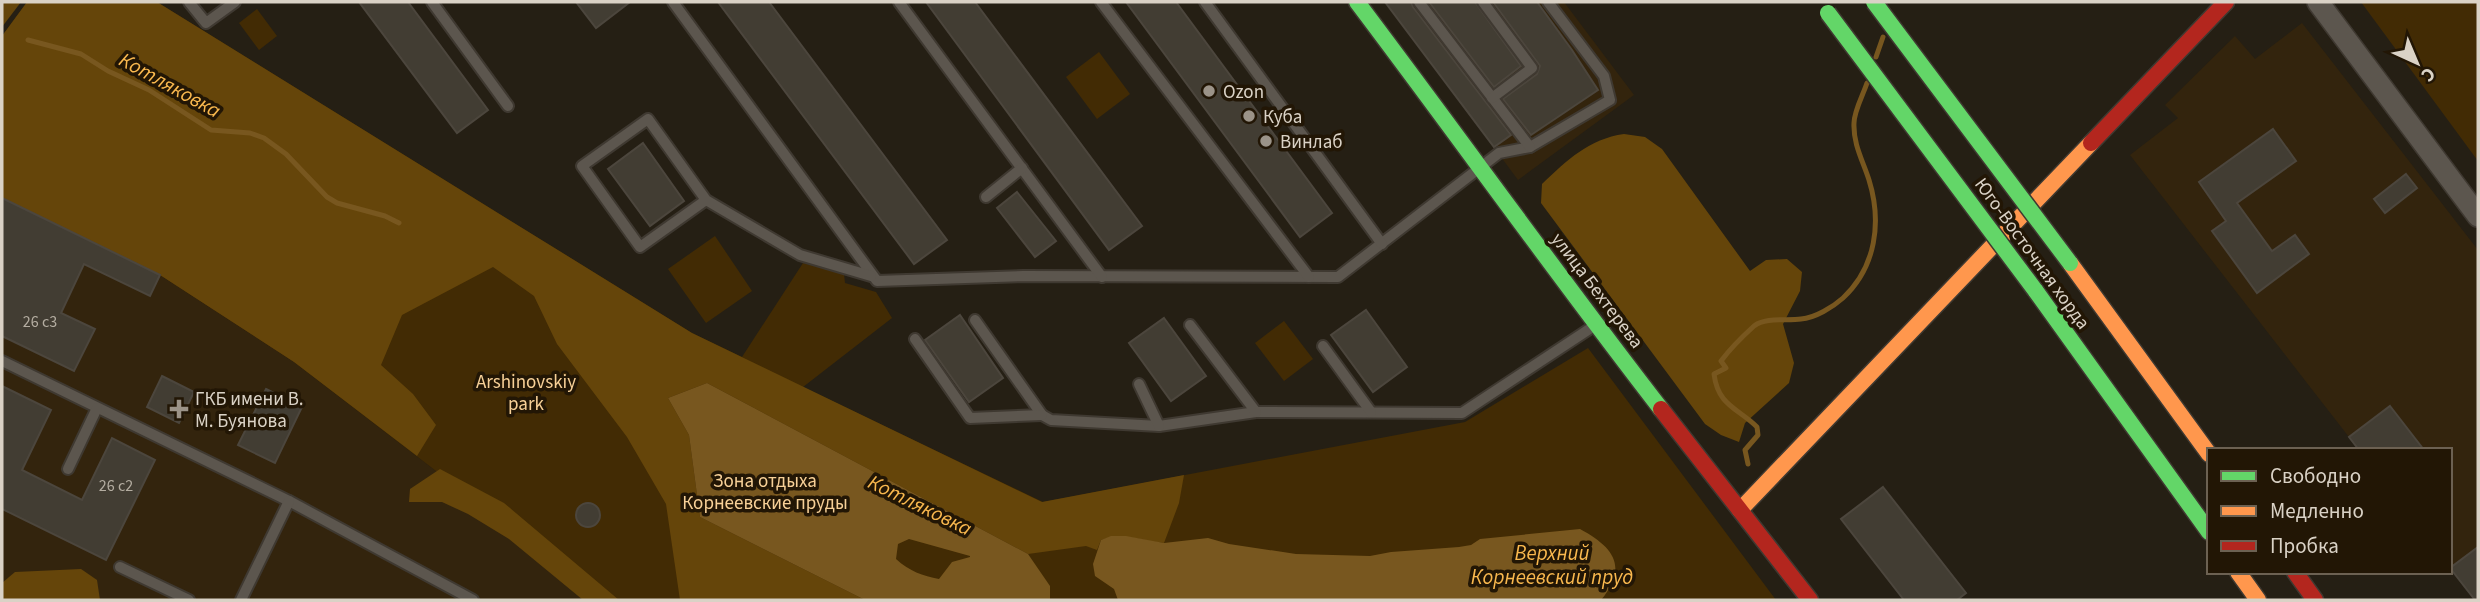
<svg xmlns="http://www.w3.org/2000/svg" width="2480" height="602" font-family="'Source Sans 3',sans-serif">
<rect width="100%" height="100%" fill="#251f14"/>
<g fill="#33240d">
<polygon points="1386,2 1564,2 1634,95 1518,180"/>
<polygon points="2302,23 2478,250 2478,600 2475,600 2450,568 2450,450 2359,450 2130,155 2178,118 2165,105 2235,36 2255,59"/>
<polygon points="2,198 160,275 294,362 604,600 2,600"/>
</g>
<g fill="#422b04">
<polygon points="27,2 157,2 692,333 742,357 803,263 844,274 845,283 876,292 892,318 803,387 1043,502 1465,422 1588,348 1776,600 604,600 294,362 160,275 2,198 2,36"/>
<polygon points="2361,2 2478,2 2478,161"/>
<polygon points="257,9 277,36 259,50 239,23"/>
<polygon points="1099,52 1130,94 1097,119 1066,77"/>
<polygon points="715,236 752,291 706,323 668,269"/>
<polygon points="1284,321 1313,359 1284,381 1255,343"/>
</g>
<g fill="#65450a">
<polygon points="2,2 21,2 2,27"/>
<path d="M27 2H157L692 333 1042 502 1184 475 1179 503 1164 543C1142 541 1122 532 1101 540L1097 550 1086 546 1028 554 707 383 668 398 689 435 700 517 865 600H680L666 504 627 437 557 344 534 296 493 267 402 315 381 365 413 394 436 425 417 456 294 362 160 275 2 198V36Z"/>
<path d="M1624 134 1645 137 1662 149 1750 271 1766 260 1787 259 1802 272 1800 291 1783 324 1794 363 1789 383 1745 423 1739 442 1721 435 1705 424 1541 203 1542 184C1567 160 1589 139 1624 134Z"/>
<polygon points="440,469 504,503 619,600 583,600 509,539 468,514 442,502 409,502 410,489"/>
<polygon points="81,569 97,580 100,600 2,600 2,583 15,572"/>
</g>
<g fill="#78571f" fill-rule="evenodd">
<path d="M707 383 1028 554 1050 586V600H865L700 517 689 435 668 398ZM909 539 970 556V557L952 562 939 579C923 576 909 571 896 559L898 544Z"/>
<path d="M1580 529C1613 547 1629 566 1601 600H1118L1114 589 1095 576 1093 564 1101 540 1111 536H1126L1164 543 1208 538 1229 544 1296 554 1370 556 1391 552 1459 547 1471 545 1480 539Z"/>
</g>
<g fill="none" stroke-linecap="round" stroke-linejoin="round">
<g stroke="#78571f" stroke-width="5">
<polyline points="28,40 81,54 108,71 149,90 211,130 250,133 264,138 286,154 327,197 337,203 385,216 399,223"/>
<polyline points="1876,57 1883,37"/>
<path d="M1748 464 1745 450 1758 435 1757 427C1738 408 1718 406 1714 374L1726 368 1721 361C1730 349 1743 336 1754 326 1766 317 1787 321 1801 319 1815 318 1833 307 1843 298 1876 267 1882 222 1869 180 1863 161 1853 144 1854 123 1854 111 1863 95 1867 83"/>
</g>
</g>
<g fill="#423d33" stroke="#4c463d" stroke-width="2">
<polygon points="359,2 408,2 488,110 457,133"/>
<polygon points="576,2 630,2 596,28"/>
<polygon points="718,2 769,2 947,240 914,264"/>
<polygon points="926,2 975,2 1142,226 1109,250"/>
<polygon points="1126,2 1176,2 1332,213 1300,237"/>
<polygon points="1385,2 1411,2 1413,7 1511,135 1494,147"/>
<polygon points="1429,2 1475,2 1521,66 1494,87"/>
<polygon points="1493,2 1537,2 1572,50 1598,90 1531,135 1503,99 1537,74 1540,66"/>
<polygon points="2273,129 2296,161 2237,203 2272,251 2295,235 2309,254 2257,293 2212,231 2226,221 2199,182"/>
<polygon points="643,143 684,201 650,226 608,169"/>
<polygon points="2406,174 2417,188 2385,213 2374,199"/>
<polygon points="1017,192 1056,241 1035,257 997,208"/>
<polygon points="2,198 160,275 150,296 84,264 61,313 95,329 74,371 2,336"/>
<polygon points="1366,310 1407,367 1373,392 1331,335"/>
<polygon points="960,315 1003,378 969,402 925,340"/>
<polygon points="1164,318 1206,376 1171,401 1129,343"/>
<polygon points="162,376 194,392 179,423 147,407"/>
<polygon points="2,386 51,410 22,470 82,500 112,438 155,460 106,560 2,509"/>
<polygon points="266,389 302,407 275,463 238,445"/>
<polygon points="2390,406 2424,450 2359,450 2349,437"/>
<polygon points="1883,487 1966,593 1957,600 1904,600 1841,519"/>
<circle cx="588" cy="515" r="12"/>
<polygon points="2478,547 2478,600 2475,600 2450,568"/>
</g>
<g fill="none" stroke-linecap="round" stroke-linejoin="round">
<defs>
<g id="lane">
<polyline points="189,2 206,23 235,2"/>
<polyline points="432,2 508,106"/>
<polyline points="673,2 877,281 1023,276 1338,277 1499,153 1530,147 1610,100 1604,76 1548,2"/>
<polyline points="899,2 1102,277"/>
<polyline points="1101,2 1309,277"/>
<polyline points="1205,2 1382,244"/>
<polyline points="1419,2 1530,147"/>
<polyline points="1483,2 1532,68 1492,98"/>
<polyline points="986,197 1022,168"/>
<polyline points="706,200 640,247 582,166 648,119 706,200 800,255 871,276"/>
<polyline points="975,320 1042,415 1051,420 1159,426 1256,412 1462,413 1594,326"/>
<polyline points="1190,325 1256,412"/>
<polyline points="915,339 970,418 1042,415"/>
<polyline points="1323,346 1371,412"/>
<polyline points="2,361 289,501 473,600"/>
<polyline points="1139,384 1159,426"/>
<polyline points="68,469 97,408"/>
<polyline points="120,567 189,600"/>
<polyline points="241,600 289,501"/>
</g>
<polyline id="street" points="2318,2 2478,216"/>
<g id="fast">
<path d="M1357 2C1459 137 1557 275 1661 409"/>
<polyline points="2035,290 2209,532"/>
</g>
<g id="slow">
<polyline points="2070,263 2209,454"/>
<polyline points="1740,510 2091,143"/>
<polyline points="2238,572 2258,600"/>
</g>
<g id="jam">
<polyline points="2091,143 2226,2"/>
<polyline points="1661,409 1810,600"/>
<polyline points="2295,572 2315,600"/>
</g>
</defs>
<use href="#lane" stroke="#3f3931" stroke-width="14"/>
<use href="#street" stroke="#3f3931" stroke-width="24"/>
<use href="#fast" stroke="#3f3931" stroke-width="19"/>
<use href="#slow" stroke="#3f3931" stroke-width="19"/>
<use href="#jam" stroke="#3f3931" stroke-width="19"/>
<use href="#lane" stroke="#5c564e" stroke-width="10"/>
<use href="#street" stroke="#5c564e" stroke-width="21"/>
<use href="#fast" stroke="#63d668" stroke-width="16"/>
<use href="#slow" stroke="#ff974d" stroke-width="16"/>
<use href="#jam" stroke="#b3261e" stroke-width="16"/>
<defs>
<g id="fast-bridge">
<polyline points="1874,2 2070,263"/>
<polyline points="1828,13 2035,290"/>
</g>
</defs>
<use href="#fast-bridge" stroke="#3f3931" stroke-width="19" stroke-linecap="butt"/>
<use href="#fast-bridge" stroke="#63d668" stroke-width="16"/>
</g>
<g fill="#9b9388" stroke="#221605" stroke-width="2.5">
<circle cx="1209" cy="91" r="7"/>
<circle cx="1249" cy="116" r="7"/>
<circle cx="1266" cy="141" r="7"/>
<path d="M175.5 398.5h7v7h7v7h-7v7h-7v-7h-7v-7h7z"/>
</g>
<g text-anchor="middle" stroke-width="7" stroke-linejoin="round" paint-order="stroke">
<g font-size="16" fill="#b4ada1">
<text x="40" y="327">26 с3</text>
<text x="116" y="491">26 с2</text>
</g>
<g font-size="19" fill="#dad2c6" stroke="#221605" text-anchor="start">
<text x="1223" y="98">Ozon</text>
<text x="1263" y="123">Куба</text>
<text x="1280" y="148">Винлаб</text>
<text x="195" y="405">ГКБ имени В.<tspan x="195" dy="22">М. Буянова</tspan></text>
</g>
<g font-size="19" fill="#dad2c6" stroke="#221605">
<text transform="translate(2033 253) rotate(54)" y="7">Юго-Восточная хорда</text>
<text transform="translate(1598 290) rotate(53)" y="7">улица Бехтерева</text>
</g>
<g font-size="19" fill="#f7d097" stroke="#221605">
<text x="526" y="388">Arshinovskiy<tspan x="526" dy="22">park</tspan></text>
<text x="765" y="487">Зона отдыха<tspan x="765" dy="22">Корнеевские пруды</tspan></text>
</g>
<g font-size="21" font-style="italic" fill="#f9b84e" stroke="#221605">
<text transform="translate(170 85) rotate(29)" y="7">Котляковка</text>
<text transform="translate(920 505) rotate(26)" y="7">Котляковка</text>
<text x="1552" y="560">Верхний<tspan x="1552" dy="24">Корнеевский пруд</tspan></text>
</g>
</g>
<rect width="2480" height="602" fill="none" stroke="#dad2c6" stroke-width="7"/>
<rect x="2207" y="448" width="245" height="126" fill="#221605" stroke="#6c6152" stroke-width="2"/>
<rect x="2221" y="471" width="35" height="10" fill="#63d668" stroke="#6c6152" stroke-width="2"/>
<text x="2270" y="483" font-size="21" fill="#dad2c6">Свободно</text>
<rect x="2221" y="506" width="35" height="10" fill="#ff974d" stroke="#6c6152" stroke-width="2"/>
<text x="2270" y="518" font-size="21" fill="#dad2c6">Медленно</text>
<rect x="2221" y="541" width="35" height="10" fill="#b3261e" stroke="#6c6152" stroke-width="2"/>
<text x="2270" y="553" font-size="21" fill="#dad2c6">Пробка</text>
<g transform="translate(2417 63) rotate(136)" stroke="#221605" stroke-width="5" paint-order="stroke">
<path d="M0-5L12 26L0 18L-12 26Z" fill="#dad2c6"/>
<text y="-10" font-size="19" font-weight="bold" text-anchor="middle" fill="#dad2c6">С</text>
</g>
</svg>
